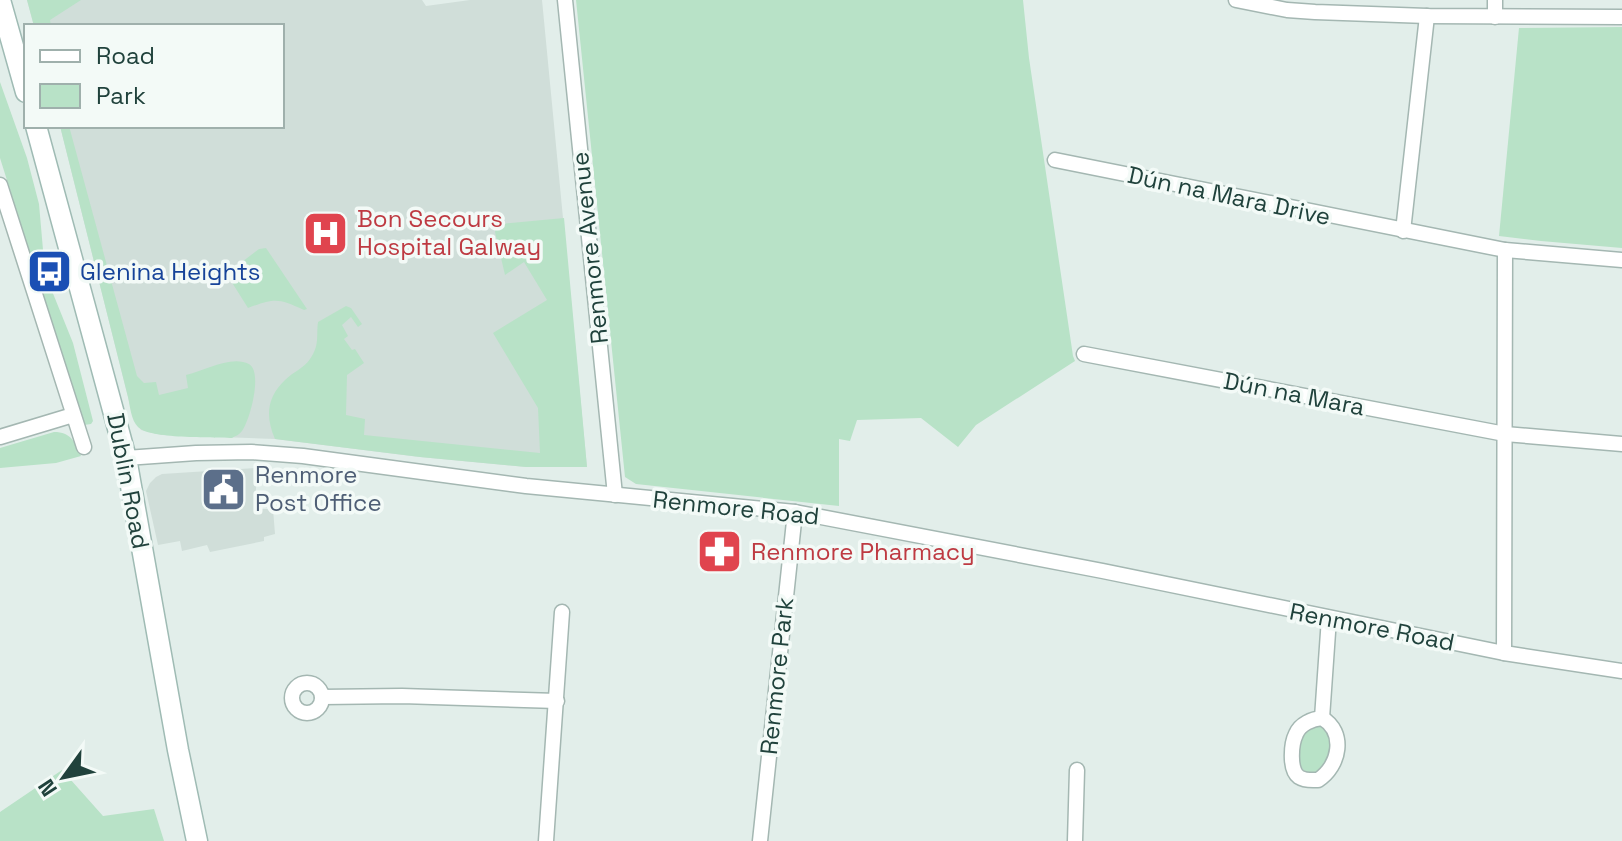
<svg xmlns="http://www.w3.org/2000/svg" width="1622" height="841" font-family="'Space Grotesk',sans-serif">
<rect width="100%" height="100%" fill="#e2eeea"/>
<g fill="#d0ded9">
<polygon points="27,0 422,0 426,6 470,0 542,0 587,467 526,467 420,457 275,439 162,435 141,430 133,417 60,126 282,126 282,26 34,26"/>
<polygon points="257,468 255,509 273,509 275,534 264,537 264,541 210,552 207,545 182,551 180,541 158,545 146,491 150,483 156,477 162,474 193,472"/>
</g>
<g fill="#b8e2c7">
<polygon points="27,0 81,0 50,20 51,26 34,26"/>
<polygon points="576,0 1023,0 1029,58 1073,356 1075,361 976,425 958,447 921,418 857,420 850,441 839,439 839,506 636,484 625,477"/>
<polygon points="1622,27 1622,248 1541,241 1499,236 1519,28"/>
<polygon points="0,82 27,158 39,204 44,261 52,291 73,343 93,421 91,424 84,425 0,158"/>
<path d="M60 126H69L137 376 144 383 156 382 159 395 188 388 186 375C204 371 231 355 249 364 263 372 250 420 242 431 238 436 237 435 232 438 213 437 149 439 138 427 131 420 130 406 128 397Z"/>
<path d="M564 218 587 467H526L420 457 275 439C265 416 267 397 285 380 293 372 304 368 310 359 320 345 316 336 318 322L346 306 351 308 362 324 358 327 351 317 342 325 348 336 344 339 352 350 355 349 364 363 347 375 346 415 365 419 364 435 540 453 538 408 493 333 547 300 524 262 505 275 495 232 496 228 500 224Z"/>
<path d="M266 248 307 309 304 310C278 298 275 298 248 308L231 281 234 268 259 249Z"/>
<path d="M54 432C71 432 75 442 81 456L56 463 0 468V448Z"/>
<path d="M1318 724C1338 738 1332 751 1323 770L1311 775C1288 765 1297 731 1318 724Z"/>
<polygon points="62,770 103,816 154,809 164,841 0,841 0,812"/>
</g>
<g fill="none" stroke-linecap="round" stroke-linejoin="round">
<defs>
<g id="minor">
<polyline points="565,0 615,495"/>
<polyline points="1236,0 1287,10 1315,12 1427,16 1622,17"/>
<polyline points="1495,0 1495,17"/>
<polyline points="1055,160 1505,250 1622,260"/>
<polyline points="0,185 84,447"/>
<polyline points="1403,231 1427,16"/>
<polyline points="1084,354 1505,434 1622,444"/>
<polyline points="0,437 73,415"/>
<polyline points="126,458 196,453 251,452 303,456 526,486 795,512 1103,571 1504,653 1622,671"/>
<polyline points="1504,653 1505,250"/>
<circle cx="307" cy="698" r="15"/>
<polyline points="322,697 402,696 557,701"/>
<path d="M1322 718C1346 732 1340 766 1318 780 1312 780 1305 781 1299 777 1289 770 1291 744 1296 734 1300 724 1312 719 1322 718Z"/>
<polyline points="1322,718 1329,618"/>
<polyline points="546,841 562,612"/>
<polyline points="760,841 795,512"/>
<polyline points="1075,841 1077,770"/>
</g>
<g id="secondary">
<polyline points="0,0 26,92"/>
<polyline points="36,126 126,458 178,750 197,841"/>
</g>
</defs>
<use href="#minor" stroke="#a4b7b2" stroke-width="17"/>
<use href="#secondary" stroke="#9fbbb4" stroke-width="23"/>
<use href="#minor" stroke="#fff" stroke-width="14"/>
<use href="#secondary" stroke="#fff" stroke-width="20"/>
</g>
<defs>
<symbol id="hospital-square" viewBox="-11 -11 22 22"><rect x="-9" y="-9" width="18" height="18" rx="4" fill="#e0444e" stroke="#f3faf7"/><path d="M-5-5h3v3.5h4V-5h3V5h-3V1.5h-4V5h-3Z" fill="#fff"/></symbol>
<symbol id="bus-square" viewBox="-11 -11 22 22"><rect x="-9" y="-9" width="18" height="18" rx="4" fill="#1a4fb4" stroke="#f3faf7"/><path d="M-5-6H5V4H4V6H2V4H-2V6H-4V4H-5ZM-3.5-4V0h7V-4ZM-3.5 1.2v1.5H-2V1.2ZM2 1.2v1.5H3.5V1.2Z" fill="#fff"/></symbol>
<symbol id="civic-square" viewBox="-11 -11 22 22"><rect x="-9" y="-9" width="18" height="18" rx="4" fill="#5c6f8a" stroke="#f3faf7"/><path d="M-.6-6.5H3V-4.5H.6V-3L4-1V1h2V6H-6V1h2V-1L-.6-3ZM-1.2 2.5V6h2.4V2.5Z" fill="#fff"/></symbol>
<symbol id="pharmacy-square" viewBox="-11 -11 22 22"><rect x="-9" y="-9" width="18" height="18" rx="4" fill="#e0444e" stroke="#f3faf7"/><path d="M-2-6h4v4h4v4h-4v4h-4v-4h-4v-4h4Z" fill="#fff"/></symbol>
</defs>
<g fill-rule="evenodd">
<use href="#hospital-square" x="300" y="208" width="51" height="51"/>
<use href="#bus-square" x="24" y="246" width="51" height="51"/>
<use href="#civic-square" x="198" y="464" width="51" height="51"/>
<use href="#pharmacy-square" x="694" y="526" width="51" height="51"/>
</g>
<g text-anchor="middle" stroke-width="7" stroke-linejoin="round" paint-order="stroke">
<g font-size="24" fill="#20423c" stroke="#f3faf7">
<text transform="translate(1229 196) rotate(12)" y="8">Dún na Mara Drive</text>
<text transform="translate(590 248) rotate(-96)" y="8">Renmore Avenue</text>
<text transform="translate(1294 394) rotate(11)" y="8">Dún na Mara</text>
<text transform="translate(128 481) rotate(79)" y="8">Dublin Road</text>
<text transform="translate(736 508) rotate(6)" y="8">Renmore Road</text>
<text transform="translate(1372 627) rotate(11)" y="8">Renmore Road</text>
<text transform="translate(777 676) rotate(-84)" y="8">Renmore Park</text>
</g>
<g font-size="24" fill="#be3a42" stroke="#f3faf7" text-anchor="start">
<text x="357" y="227">Bon Secours<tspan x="357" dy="28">Hospital Galway</tspan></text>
<text x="751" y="560">Renmore Pharmacy</text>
</g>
<g font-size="24" fill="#164399" stroke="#f3faf7" text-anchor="start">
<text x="80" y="280">Glenina Heights</text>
</g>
<g font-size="24" fill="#4e5e75" stroke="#f3faf7" text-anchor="start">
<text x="255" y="483">Renmore<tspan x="255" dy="28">Post Office</tspan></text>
</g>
</g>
<rect x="24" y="24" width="260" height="104" fill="#f3faf7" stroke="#9fb0ac" stroke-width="2"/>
<rect x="40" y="50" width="40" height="12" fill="#ffffff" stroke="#9fb0ac" stroke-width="2"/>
<text x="96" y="64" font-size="24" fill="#20423c">Road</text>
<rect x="40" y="84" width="40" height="24" fill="#b8e2c7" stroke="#9fb0ac" stroke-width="2"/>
<text x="96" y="104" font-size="24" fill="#20423c">Park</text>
<g transform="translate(64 777) rotate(237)" stroke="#f3faf7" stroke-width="6" paint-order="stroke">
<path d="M0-6L14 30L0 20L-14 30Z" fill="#20423c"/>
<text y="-12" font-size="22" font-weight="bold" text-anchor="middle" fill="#20423c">N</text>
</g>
</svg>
